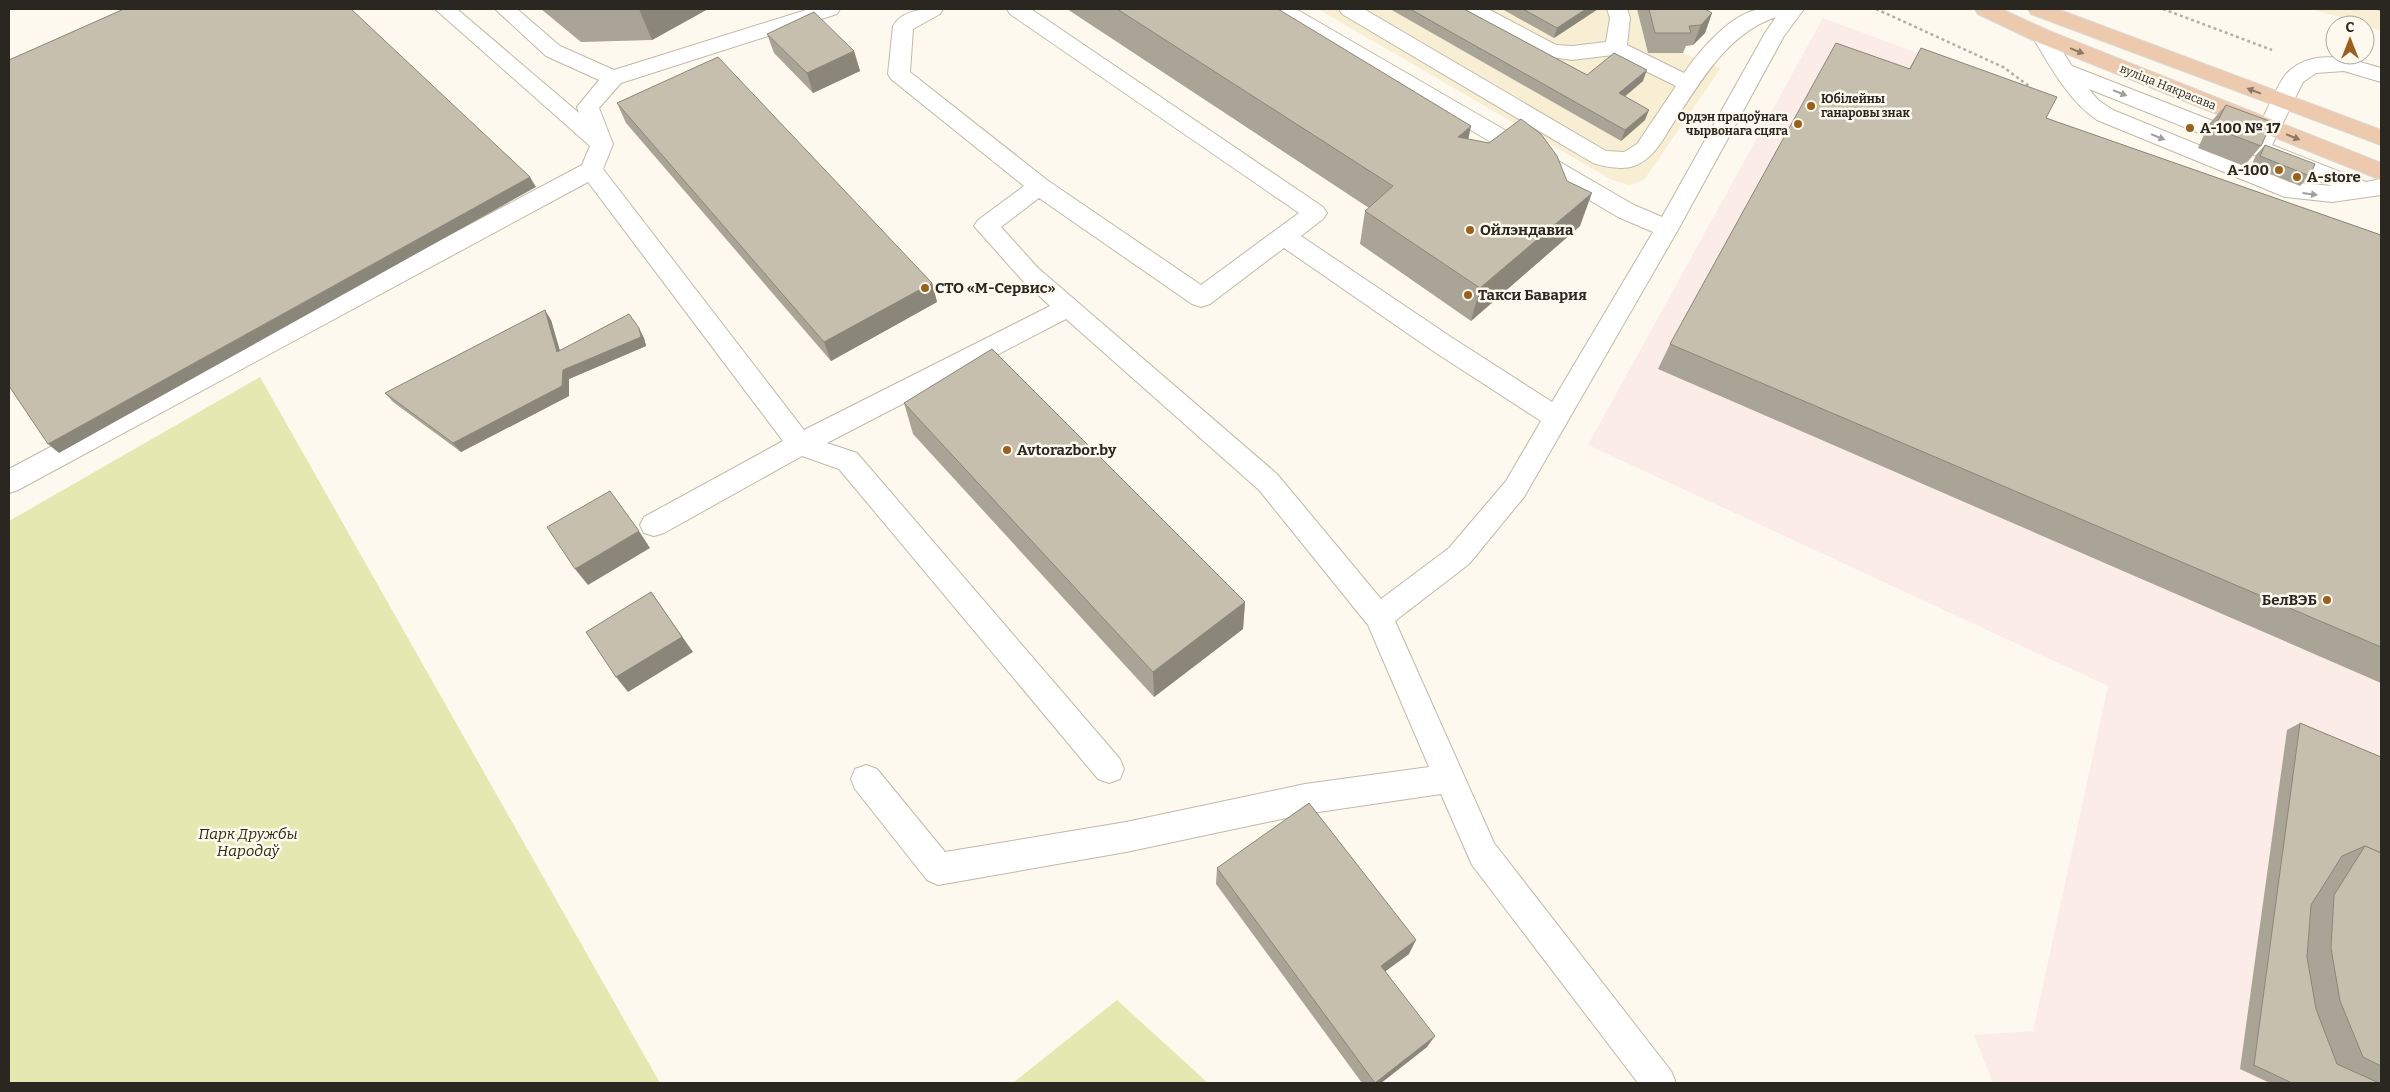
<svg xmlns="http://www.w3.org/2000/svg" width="2390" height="1092" font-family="Bitter,serif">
<rect width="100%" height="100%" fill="#fef9ee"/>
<polygon fill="#fbece7" points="1823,18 1996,82 2093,148 2381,250 2381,1083 1993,1083 1974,1035 2033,1031 2108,686 1588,445"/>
<g fill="#f8eed4">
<polygon points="1318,9 1669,9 1705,33 1693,45 1682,46 1683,53 1721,68 1644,180 1629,185 1612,180"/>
<polygon points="2312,9 2381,9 2381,31 2365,25"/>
</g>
<g fill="#e5e9b1">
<polygon points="260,377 660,1083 9,1083 9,521"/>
<polygon points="1117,1000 1208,1083 1013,1083"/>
</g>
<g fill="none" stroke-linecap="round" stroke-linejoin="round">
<defs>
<g id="minor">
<path d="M435 9H457L579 113 577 107 599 80 546 56 495 9H517L560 46 614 70 809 9H840L837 14 621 83 599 108 613 144 603 169 804 430 1050 306 1022 280 974 226 978 220 1024 186 891 79 888 74 893 26C903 9 926 8 943 9L940 14 913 29 910 72 1047 180 1201 285 1299 213 1010 14 1007 9H1031L1323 207 1327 213 1323 219 1301 236 1451 337 1552 402 1653 232 1618 217 1274 14 1271 9H1296L1634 205 1662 217 1765 33 1776 17C1726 34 1700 83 1672 125 1662 141 1653 159 1634 166 1623 170 1605 167 1593 163L1342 14 1339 9H1364L1606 151 1624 152 1637 144 1676 86 1613 55 1572 60 1545 56 1465 14 1462 9H1488L1556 45 1572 46 1606 42 1610 18 1607 9H1627L1630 18 1627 45 1684 73C1700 50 1732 12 1761 9 1775 7 1790 9 1804 9L1784 36 1679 228 1524 497 1469 564 1395 621 1494 843 1671 1071 1676 1083H1638L1472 865 1441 794 1305 814 1126 852 938 885 927 880 855 789 851 779 855 769 866 765 877 769 945 852 1126 822 1305 784 1429 767 1368 625 1259 490 1066 319 827 443 857 453 1120 759 1124 769 1120 779 1109 783 1098 779 839 469 802 456 664 533 654 536 644 533 640 525 644 517 783 441 588 182 18 490 9 493V469L582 165 590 146ZM1039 198 1192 304 1201 307 1210 304 1284 248 1433 351 1541 421 1506 481 1449 548 1381 599 1277 474 1038 268 1001 227Z"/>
<path d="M2042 29 2049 31 2072 66 2254 137C2261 124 2278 82 2287 73 2313 47 2351 59 2381 68V82L2344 71 2316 73 2303 82 2272 145 2366 182 2381 179V195L2332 202 2285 197 2097 120C2068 100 2050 66 2032 36L2035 31ZM2089 89 2332 186 2289 182 2113 110 2098 100Z"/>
</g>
<g id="major">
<polygon points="1975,9 2001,9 2049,31 2381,163 2381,180 2035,41 1978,14"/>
<polygon points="2028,9 2057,9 2381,130 2381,145 2031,14"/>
</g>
</defs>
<use href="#minor" stroke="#c0b9a8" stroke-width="2"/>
<use href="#major" stroke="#d9d8d7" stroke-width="2"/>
<g stroke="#b3afa5" stroke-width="2.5" stroke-dasharray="3 3" stroke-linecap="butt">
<polyline points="1876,9 2003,67 2029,86"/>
<polyline points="2163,9 2272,50"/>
</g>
<use href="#minor" fill="#fff" fill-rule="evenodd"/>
<use href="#major" fill="#edcaad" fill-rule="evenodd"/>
</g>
<g fill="#aaa496">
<polygon points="541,9 708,9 652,40 581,42"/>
<polygon points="1067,9 1278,9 1468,139 1580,226 1471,321 1360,244 1365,211 1369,208"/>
<polygon points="1390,9 1464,9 1587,75 1643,81 1625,96 1645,120 1621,141"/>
<polygon points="1502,9 1598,9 1554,38"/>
<polygon points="1637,9 1705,9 1712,13 1705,33 1693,45 1686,46 1683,53 1648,53"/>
<polygon points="2372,9 2381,9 2381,11"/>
<polygon points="767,34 854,51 860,71 813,93 774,53"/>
<polygon points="1921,48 2046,118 2381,235 2381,683 1658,369 1670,344 1909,69"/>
<polygon points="617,103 932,283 937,302 831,361 626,123"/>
<polygon points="2226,105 2261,146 2244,166 2198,148 2209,124"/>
<polygon points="2265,145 2310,176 2300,186 2251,166 2256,155"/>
<polygon points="551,320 559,350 644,338 646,346 569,379 569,396 461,452 393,402 385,393"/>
<polygon points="904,403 1245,602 1243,629 1154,697 913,434"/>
<polygon points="2300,723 2381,757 2381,1083 2270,1083 2240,1069 2287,730"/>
<polygon points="1217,868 1409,954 1385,971 1427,1047 1381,1083 1362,1083 1216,884"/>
</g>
<g fill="#8b867a">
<polygon points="639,9 708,9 652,40"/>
<polygon points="1586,9 1598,9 1554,38 1557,28"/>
<polygon points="1712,13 1705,33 1693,45 1701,25"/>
<polygon points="854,51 860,71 813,93 807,73"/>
<polygon points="1647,70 1643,81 1616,104 1619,93"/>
<polygon points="1649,110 1645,120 1621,141 1625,130"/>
<polygon points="1471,126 1464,160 1458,137"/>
<polygon points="530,177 536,187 59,453 48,444"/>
<polygon points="1592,193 1580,226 1471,321 1480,288"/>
<polygon points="932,283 937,302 831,361 824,342"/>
<polygon points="545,310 551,320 563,361 557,352"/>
<polygon points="639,328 644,338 646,346 569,379 569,396 461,452 453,443 563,370"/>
<polygon points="639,531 650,548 588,585 575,569"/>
<polygon points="651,592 693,652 628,692 616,677"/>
<polygon points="1245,602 1243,629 1154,697 1153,672"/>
<polygon points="1416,940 1409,954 1375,979 1381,966"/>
<polygon points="1435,1036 1427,1047 1381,1083 1375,1083"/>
</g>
<g fill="#c6bfae" stroke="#8b867a">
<polygon points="124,9 351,9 530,177 48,444 9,386 9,60"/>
<polygon points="1117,9 1278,9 1471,126 1458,137 1489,143 1521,119 1541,134 1557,156 1567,181 1592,193 1480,288 1365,211 1393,186"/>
<polygon points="1410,9 1464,9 1587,75 1614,53 1647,70 1619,93 1649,110 1625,130"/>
<polygon points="1523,9 1586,9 1557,28"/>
<polygon points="1649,9 1705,9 1712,13 1701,25 1689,26 1691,33 1655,33"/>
<polygon points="814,12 854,51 807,73 767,34"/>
<polygon points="1836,43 1910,69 1921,48 2057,97 2046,118 2381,235 2381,647 1670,344"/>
<polygon points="718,57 932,283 824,342 617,103"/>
<polygon points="2226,105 2272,122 2261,146 2214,128"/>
<polygon points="2265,145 2315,164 2310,176 2260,156"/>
<polygon points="545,310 557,352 629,314 639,328 641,337 563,370 562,386 453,443 385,393"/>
<polygon points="992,349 1245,602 1153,672 904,403"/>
<polygon points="610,491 639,531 575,569 547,527"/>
<polygon points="651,592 682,637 616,677 586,632"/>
<polygon points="2300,723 2381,757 2381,853 2365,846 2342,856 2311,905 2307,957 2316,1009 2337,1064 2379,1083 2292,1083 2254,1065"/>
<polygon points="1309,803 1416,940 1381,966 1435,1036 1375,1083 1217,868"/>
<polygon points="2365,846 2381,853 2381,1066 2363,1057 2340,1001 2331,948 2334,895"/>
</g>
<defs><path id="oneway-solid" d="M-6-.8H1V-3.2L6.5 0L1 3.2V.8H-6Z" transform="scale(1.25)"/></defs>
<g fill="#8c7867">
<use href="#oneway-solid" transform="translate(2077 51) rotate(22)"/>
<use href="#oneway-solid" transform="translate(2254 91) rotate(-159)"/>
<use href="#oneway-solid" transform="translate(2293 137) rotate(22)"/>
</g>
<g fill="#9f9e9b">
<use href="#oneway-solid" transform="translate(2120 93) rotate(22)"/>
<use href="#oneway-solid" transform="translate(2158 137) rotate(22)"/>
<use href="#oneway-solid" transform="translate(2310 194) rotate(7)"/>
</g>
<g fill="#99611d" stroke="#fef9ee" stroke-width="2">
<circle cx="1811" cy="106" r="5"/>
<circle cx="1798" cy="124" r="5"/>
<circle cx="2190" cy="128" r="5"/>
<circle cx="2279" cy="170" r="5"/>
<circle cx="2297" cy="177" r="5"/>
<circle cx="1470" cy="230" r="5"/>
<circle cx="925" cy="288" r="5"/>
<circle cx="1468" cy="295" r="5"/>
<circle cx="1007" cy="450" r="5"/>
<circle cx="2327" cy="600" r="5"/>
</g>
<g text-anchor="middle" stroke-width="5" stroke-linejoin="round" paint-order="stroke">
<g font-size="12" fill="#2a2721" stroke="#fef9ee">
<text transform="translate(2168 87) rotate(22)" y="4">вуліца Някрасава</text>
</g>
<g font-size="12" font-weight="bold" fill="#2a2721" stroke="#fef9ee" text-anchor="start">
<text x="1821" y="103">Юбілейны<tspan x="1821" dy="14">ганаровы знак</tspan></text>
<text x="1788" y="121" text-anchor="end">Ордэн працоўнага<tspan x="1788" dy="14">чырвонага сцяга</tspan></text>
</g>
<g font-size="15" font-weight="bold" fill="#2a2721" stroke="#fef9ee" text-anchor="start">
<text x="2200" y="133">А-100 № 17</text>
<text x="2269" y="175" text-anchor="end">А-100</text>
<text x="2307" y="182">А-store</text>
<text x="1480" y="235">Ойлэндавиа</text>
<text x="935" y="293">СТО «М-Сервис»</text>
<text x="1478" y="300">Такси Бавария</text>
<text x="1017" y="455">Avtorazbor.by</text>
<text x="2317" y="605" text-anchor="end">БелВЭБ</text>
</g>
<g font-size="15" font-style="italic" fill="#2c2d10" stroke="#fef9ee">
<text x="248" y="839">Парк Дружбы<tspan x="248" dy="17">Народаў</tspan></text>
</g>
</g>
<rect width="2390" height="1092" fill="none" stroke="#2a2721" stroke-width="20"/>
<g transform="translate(2350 40)"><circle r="24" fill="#fef9ee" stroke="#a9a59c"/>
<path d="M0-4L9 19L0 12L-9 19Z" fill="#99611d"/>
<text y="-8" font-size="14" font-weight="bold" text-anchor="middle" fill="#2a2721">С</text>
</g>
</svg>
